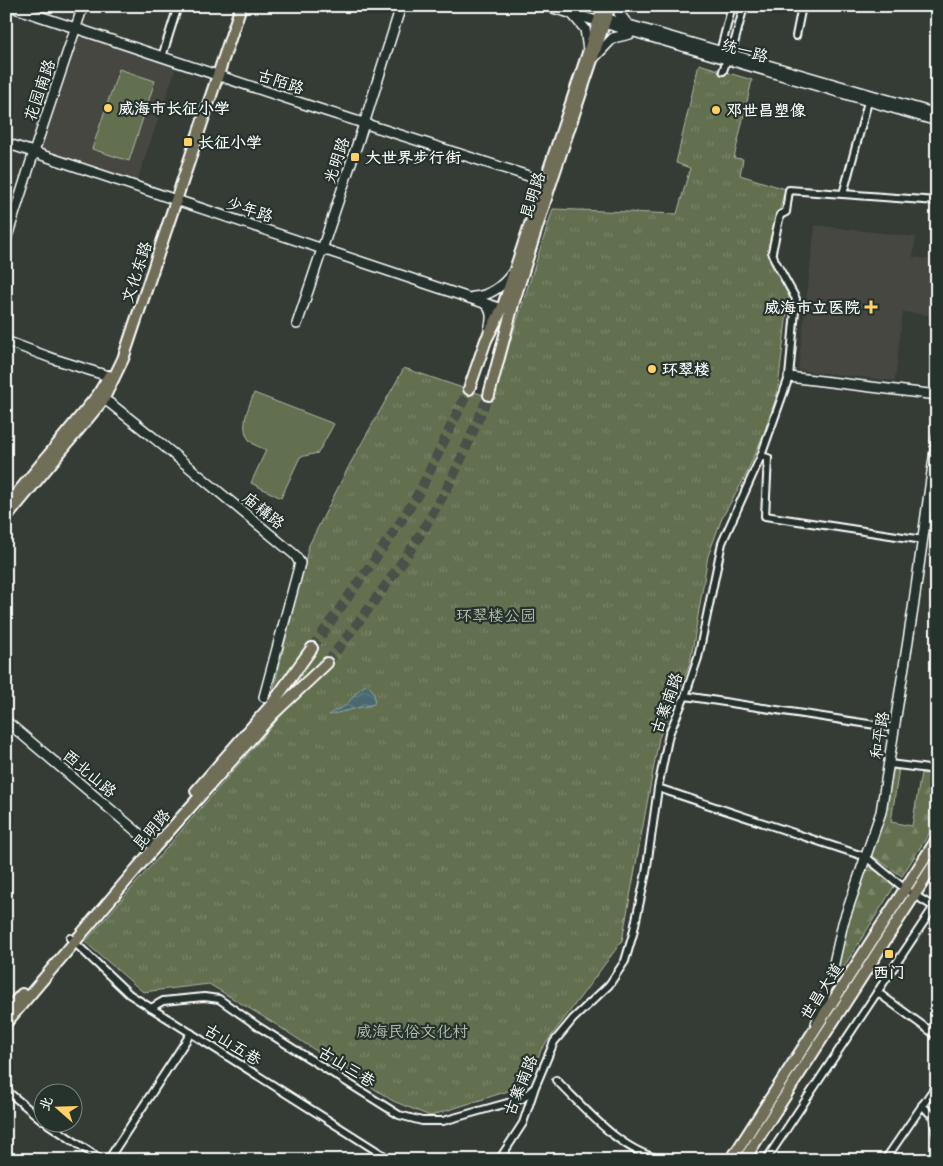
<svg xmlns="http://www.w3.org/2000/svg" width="943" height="1166" font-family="Pangolin,'LXGW WenKai TC',sans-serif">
<defs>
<pattern id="forest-firs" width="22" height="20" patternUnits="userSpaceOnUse" patternTransform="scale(1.25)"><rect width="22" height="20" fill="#626f50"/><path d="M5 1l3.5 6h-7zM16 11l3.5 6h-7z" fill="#7a856a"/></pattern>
<pattern id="park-tufts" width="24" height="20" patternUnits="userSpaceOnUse" patternTransform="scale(1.25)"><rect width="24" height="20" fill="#626f50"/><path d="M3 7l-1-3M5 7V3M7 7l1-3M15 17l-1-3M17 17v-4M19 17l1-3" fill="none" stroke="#7a856a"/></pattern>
<pattern id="water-waves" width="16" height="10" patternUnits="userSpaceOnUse" patternTransform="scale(1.25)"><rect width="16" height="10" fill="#4a6870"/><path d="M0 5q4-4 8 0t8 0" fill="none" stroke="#657f85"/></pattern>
</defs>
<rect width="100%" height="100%" fill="#343c35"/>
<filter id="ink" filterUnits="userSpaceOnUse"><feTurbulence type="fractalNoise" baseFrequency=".02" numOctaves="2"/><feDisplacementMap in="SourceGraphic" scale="10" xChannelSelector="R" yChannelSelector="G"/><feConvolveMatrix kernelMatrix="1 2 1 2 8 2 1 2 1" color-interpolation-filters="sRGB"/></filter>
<g filter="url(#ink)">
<g fill="#44463f">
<polygon points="78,35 176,68 137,181 39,147"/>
<polygon points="815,225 916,237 913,257 937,260 935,316 903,312 895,381 798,370"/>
<polygon points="937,511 937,553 930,552"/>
</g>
<g fill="#626f50" stroke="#b0b7a8">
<polygon points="119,69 155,81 129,161 92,149"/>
<path d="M254 393 334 424 318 453 300 457 281 498 251 483 266 450C263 448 258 447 255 445 236 433 248 409 254 393Z"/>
</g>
<g fill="url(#forest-firs)" stroke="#b0b7a8">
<polygon points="892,767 899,768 891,822 912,826 921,773 937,776 937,821 902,876 871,855 882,822"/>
<polygon points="868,862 895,885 842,970 837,968 847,925"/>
</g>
<polygon fill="url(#park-tufts)" stroke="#b0b7a8" points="699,64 752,80 734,158 743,159 740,175 785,189 769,251 789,296 777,395 764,433 745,477 722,518 708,556 690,664 659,738 622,941 541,1050 527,1085 430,1116 393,1101 275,1024 209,984 143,992 85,942 286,710 273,691 309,545 350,464 404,368 492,398 553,209 677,214 690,168 676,163"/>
<path fill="url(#water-waves)" stroke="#92a4a9" d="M367 685C374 691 376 694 374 704L329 715C334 709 337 711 343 707 353 701 356 688 367 685Z"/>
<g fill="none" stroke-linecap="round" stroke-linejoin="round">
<g stroke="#485049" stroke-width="10" stroke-dasharray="10 5" stroke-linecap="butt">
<polyline points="312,648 396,529 420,491 469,389"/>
<path d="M327 663C366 612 406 562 437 506 458 471 472 432 489 395"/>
</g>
<defs>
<g id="street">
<polyline points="796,36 802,6"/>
<polyline points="720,52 734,44 744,6"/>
<polyline points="720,52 732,6"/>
<polyline points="162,57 178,6"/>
<polyline points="723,71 726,62"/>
<polyline points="843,194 869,98"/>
<polyline points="761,456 768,458 765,516 923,540"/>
<polyline points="685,696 895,728"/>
<polyline points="889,764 937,770"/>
<polyline points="658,788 866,857 905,889 934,907"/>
<polyline points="70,938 129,994 391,1160"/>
<polyline points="877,992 937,1036"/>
<polyline points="151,1008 163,1001 204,997 219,999 259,1027 399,1115 422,1121 443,1121 522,1099 533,1089"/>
<path d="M556 1080C587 1110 621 1153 665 1160"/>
<polyline points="6,1090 42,1120"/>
<polyline points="922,1105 933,1117 937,1137"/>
<polyline points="48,1124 102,1160"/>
<polyline points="108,1160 191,1033"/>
<polyline points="499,1160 523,1123 535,1087 554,1042 573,1019 609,985 625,961 633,934 646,873 658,788 669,734 685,696 698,658 722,543 761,456 789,377 796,299 775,261 772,252 780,215 786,212 789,190 937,201"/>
<polyline points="766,1160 937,902"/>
<polyline points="885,1160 937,1084"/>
</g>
<g id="secondary">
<polyline points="9,6 313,107 544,181"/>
<polyline points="546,6 937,121"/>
<polyline points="574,6 583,6"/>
<polyline points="617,6 619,13 628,25"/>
<polyline points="573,15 585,29 588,50"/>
<polyline points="601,17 937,114"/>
<polyline points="593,59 613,38 630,34"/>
<polyline points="6,143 502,309 507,308"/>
<polyline points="6,240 34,152 83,6"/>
<path d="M473 297C490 296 503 286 513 272"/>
<path d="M484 303C493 310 492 319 489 330"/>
<polyline points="297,324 364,124 401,6"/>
<polyline points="6,341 54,359 108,376"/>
<polyline points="789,377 937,395"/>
<polyline points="98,396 111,404 154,438 295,555 300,563 264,697"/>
<polyline points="6,721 155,847"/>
<polyline points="816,1024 832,972 843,923 881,812 913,609 937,436"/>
</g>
<g id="primary">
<polyline points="549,169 601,14"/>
<polyline points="469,389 486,340 502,309 543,185"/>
<polyline points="489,395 514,301 549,189 610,6"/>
<polyline points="6,507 97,396 109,376"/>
<polyline points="6,518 103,400 123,359 241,6"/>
<polyline points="196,791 272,704 312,648"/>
<polyline points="6,1012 22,994"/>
<polyline points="6,1023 155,847 273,714 327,663"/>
<polyline points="731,1160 937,839"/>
<polyline points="744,1160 937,860"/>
</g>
</defs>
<use href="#street" stroke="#fff" stroke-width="10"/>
<use href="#secondary" stroke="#fff" stroke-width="12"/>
<use href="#primary" stroke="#fff" stroke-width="14"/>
<use href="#street" stroke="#26332d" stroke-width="6"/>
<use href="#secondary" stroke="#26332d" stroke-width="9"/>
<use href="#primary" stroke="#716e59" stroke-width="10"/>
</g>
</g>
<g fill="#ffd166" stroke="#26332d" stroke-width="2">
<circle cx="108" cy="108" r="5"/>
<circle cx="716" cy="110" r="5"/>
<rect x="183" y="137" width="10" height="10" rx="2.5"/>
<rect x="350" y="152" width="10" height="10" rx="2.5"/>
<path d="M868.5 299.5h5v5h5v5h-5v5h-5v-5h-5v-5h5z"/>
<circle cx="652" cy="369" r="5"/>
<rect x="884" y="949" width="10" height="10" rx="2.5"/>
</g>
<g text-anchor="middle" stroke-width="4.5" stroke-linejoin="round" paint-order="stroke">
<g font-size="16" fill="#fff" stroke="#26332d">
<text transform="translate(745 50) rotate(16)" y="6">统一路</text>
<text transform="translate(281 81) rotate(18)" y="6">古陌路</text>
<text transform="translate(39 90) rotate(-71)" y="6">花园南路</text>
<text transform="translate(336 160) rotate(-71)" y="6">光明路</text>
<text transform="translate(532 195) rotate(-72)" y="6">昆明路</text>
<text transform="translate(250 209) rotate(18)" y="6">少年路</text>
<text transform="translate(136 272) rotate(-72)" y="6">文化东路</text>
<text transform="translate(264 510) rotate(39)" y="6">庙耩路</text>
<text transform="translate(666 703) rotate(-70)" y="6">古寨南路</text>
<text transform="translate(879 735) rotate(-81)" y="6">和平路</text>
<text transform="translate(90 773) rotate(40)" y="6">西北山路</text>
<text transform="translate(151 829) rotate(-49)" y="6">昆明路</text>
<text transform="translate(821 991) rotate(-57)" y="6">世昌大道</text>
<text transform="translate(233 1044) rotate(32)" y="6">古山五巷</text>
<text transform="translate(347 1066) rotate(32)" y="6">古山三巷</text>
<text transform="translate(520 1085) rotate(-68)" y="6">古寨南路</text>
</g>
<g font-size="16" font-weight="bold" fill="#fff" stroke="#26332d" text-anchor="start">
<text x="118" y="114">威海市长征小学</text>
<text x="726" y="116">邓世昌塑像</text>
<text x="198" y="148">长征小学</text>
<text x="365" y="163">大世界步行街</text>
<text x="860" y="313" text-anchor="end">威海市立医院</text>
<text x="662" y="375">环翠楼</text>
<text x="889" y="978" text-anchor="middle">西门</text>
</g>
<g font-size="16" fill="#b8beb0" stroke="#26332d">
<text x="496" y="621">环翠楼公园</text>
<text x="412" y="1037">威海民俗文化村</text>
</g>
</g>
<rect width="943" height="1166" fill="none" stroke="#26332d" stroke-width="25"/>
<rect x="12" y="12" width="918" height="1141" fill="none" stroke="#fff" stroke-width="2" filter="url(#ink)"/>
<g transform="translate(58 1108) rotate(290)"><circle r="24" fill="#26332d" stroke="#7d8581"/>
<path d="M0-4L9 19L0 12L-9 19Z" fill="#ffd166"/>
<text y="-8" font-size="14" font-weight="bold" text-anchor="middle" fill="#ffffff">北</text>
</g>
</svg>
